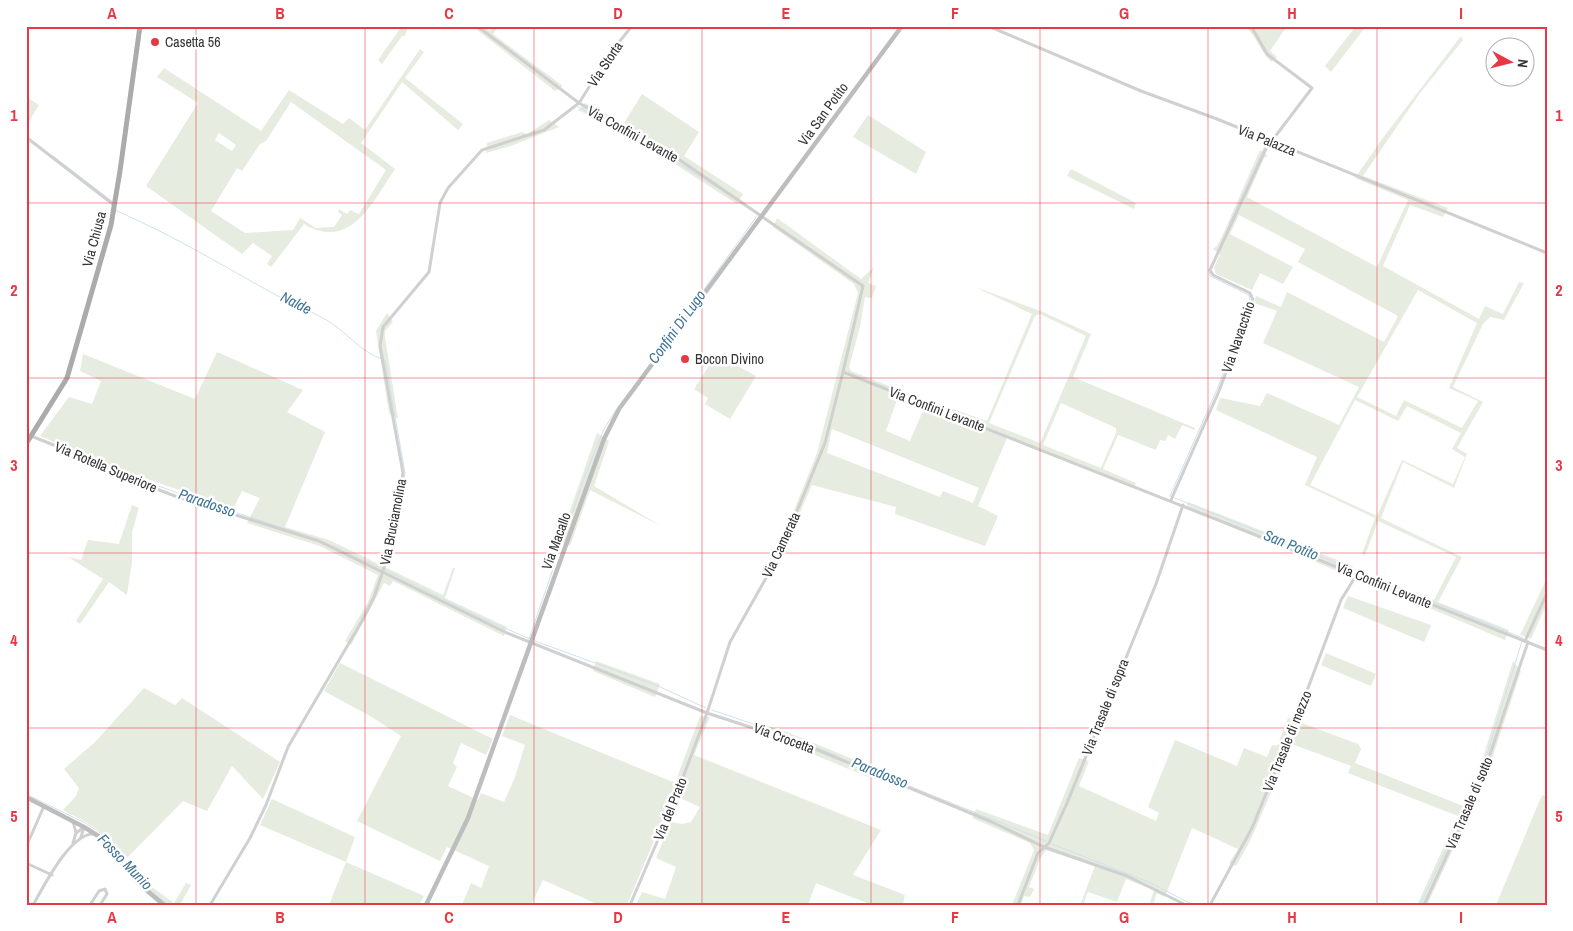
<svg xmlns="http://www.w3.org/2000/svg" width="1573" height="931" font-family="'Archivo Narrow',sans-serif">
<rect width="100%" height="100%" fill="#fff"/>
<g fill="#e6ecdf" fill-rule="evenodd">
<polygon points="402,26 408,26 405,36 402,36 382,64 378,60"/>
<polygon points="472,26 483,26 490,31 494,26 499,26 493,34 563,86 555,91"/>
<path d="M1244 26H1255L1257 29 1258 26H1287L1270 51 1277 57 1271 62C1260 51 1256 34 1244 26Z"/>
<polygon points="1356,26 1366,26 1331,72 1325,66"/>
<path d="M1461 36 1463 40 1420 93 1363 176 1448 208 1443 217 1410 205 1383 266 1479 319 1485 306 1503 314 1519 282 1524 283 1504 320 1490 317 1483 324 1453 387 1483 402 1457 448 1467 454 1454 488 1403 462 1381 518 1462 557 1438 602 1509 630 1505 640 1368 582 1370 575 1434 600 1456 557 1378 521 1365 555 1362 554 1375 518 1305 485 1317 457 1216 410 1220 398 1260 406 1267 393 1339 425 1359 387 1263 343 1277 311 1254 303 1256 296 1281 307 1287 292 1384 342 1398 316 1298 262 1305 249 1239 215 1230 234 1293 267 1283 284 1260 273 1252 290 1216 274 1214 268 1220 254 1213 249 1217 246 1223 234 1260 150 1268 156 1264 158 1247 197 1377 267 1408 200 1355 178 1382 139ZM1418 290 1477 323 1449 388 1478 401 1462 428 1404 400 1396 416 1357 397ZM1355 400 1398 421 1407 406 1461 433 1452 449 1465 457 1453 484 1402 460 1377 516 1310 485Z"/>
<path d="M420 49 424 52 405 78 463 124 458 130 402 82 361 143 395 169C373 201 351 252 304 224L271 267 267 264 272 256 253 243 242 254 146 186 198 103 157 77 164 68 261 131 289 90 343 124 349 118 365 130ZM291 102 386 170 359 214 350 210 347 214 339 209 338 212 342 215 334 227 316 228 300 218 293 230 245 233 211 211 237 168 242 171 260 144 266 141ZM219 133 236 145 232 151 215 140Z"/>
<polygon points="642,94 699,132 684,156 743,194 737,204 625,132 578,110 585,103 624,123"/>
<polygon points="26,97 39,105 26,126"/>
<polygon points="868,115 926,152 916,174 853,137"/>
<polygon points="549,120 559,127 511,146 486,153 487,143 522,132 527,134"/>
<polygon points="1071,169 1136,203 1134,209 1067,176"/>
<path d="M777 218 861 279 874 267 868 283 876 286 872 298 865 297 860 327 849 367 851 371 907 393 905 398 898 397 886 431 910 441 925 406 933 410 936 403 987 421 1032 314 975 287 1043 312 1091 334 1073 377 1195 428 1194 430 1182 425 1175 439 1168 435 1165 441 1160 440 1156 450 1118 435 1103 469 1136 483 1134 487 1007 438 978 506 998 516 985 546 895 514 896 507 812 485 773 574 766 570 783 538 817 453 858 293 854 284 773 227ZM1040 314 1086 336 1040 443 989 423 1035 316ZM1061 403 1116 428V433L1101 468 1043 445ZM832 429 979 488 973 503 943 491 940 497 827 453Z"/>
<polygon points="387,313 393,322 385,331 385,337 398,419 389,413 376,331"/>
<polygon points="217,352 303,390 287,412 325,432 285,527 329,540 443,595 453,568 455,568 445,598 507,627 504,636 393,581 390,586 384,583 351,645 345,641 368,602 378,575 320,546 247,523 260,498 242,491 233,509 105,464 40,436 69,397 92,404 101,381 80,371 83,354 195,399"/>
<polygon points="721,357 756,376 730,419 705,404 708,398 694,389 711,363 716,363"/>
<polygon points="597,433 609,441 594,486 661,526 590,490 570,546 559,542"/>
<polygon points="1188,502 1353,566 1349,576 1186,508"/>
<polygon points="132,505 139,508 132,532 132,562 127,595 109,582 80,624 76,621 103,579 68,557 81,560 88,540 119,544"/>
<polygon points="1547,578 1547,603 1531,639 1520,635"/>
<polygon points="1348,596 1431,625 1424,642 1343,608"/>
<polygon points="1326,653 1376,674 1371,686 1321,665"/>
<polygon points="596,661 660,684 655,697 593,671"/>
<polygon points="1513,661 1521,671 1484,783 1427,905 1417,905 1458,816 1348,773 1351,766 1292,744 1250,841 1236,866 1229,863 1238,849 1192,828 1165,897 1157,893 1153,905 1149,905 1154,890 1126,879 1117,902 1088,892 1083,905 1080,905 1095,866 1046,850 1040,859 1029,887 1034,889 1030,897 1024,896 1021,905 1012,905 1034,850 1030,843 972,818 976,809 1048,835 1079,758 1089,761 1079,786 1156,821 1159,813 1148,807 1175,740 1237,766 1244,748 1267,757 1272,745 1277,746 1288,718 1358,744 1361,749 1355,763 1463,806 1476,780"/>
<polygon points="340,663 493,739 486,755 461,743 453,763 457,767 448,786 478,800 481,793 504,802 515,777 525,745 502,736 510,715 675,783 700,716 710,717 694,755 881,830 853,875 905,895 903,904 906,905 872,905 816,883 808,905 636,905 642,892 665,899 676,867 656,858 671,822 682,824 691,822 700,807 673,795 627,905 599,905 543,880 531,905 462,905 471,883 481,888 489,866 447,847 440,861 357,821 401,736 370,716 324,691"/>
<path d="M144 688 175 705 182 698 280 762 263 799 232 766 207 811 183 801 126 859 145 882 174 903 186 883 191 885 180 905C143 905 127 854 103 834 91 824 76 817 63 810L76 796 79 788 64 769 95 742Z"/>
<polygon points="761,724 787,732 877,769 873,779 759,732"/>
<polygon points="1542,795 1547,797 1547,905 1496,905"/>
<polygon points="272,799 355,837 346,862 424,896 419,905 329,905 346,862 260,825"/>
</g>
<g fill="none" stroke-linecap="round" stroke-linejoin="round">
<g stroke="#cfe2ee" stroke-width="1">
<polyline points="578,107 614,124"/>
<polyline points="637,137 718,188"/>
<polyline points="53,156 113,202"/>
<path d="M115 208 117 211C175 236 230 270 285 300 298 307 311 311 323 318 346 330 360 353 385 360L405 473 385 570"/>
<polyline points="1230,223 1266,144"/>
<polyline points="1209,270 1210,276 1249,295 1250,301 1218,387 1170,496 1523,638 1479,780 1420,905"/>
<polyline points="692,306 757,216"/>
<polyline points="618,407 628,394"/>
<polyline points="26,432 28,433"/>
<polyline points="60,446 114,470 189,497 301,534"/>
<polyline points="323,542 381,568"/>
<polyline points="385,570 481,618 530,639"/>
<polyline points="529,639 586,473 604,429 616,410"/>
<polyline points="535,641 658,686 706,708"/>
<polyline points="712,710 794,738 837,756"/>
<polyline points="899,782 1046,841"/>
<polyline points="26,794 87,824 102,834 146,887"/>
<polyline points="1052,844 1151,883 1193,905"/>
<polyline points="156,896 169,905"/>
</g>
<g stroke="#d0d0d0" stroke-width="3">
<polyline points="477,26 579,103 671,154 863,286 843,372 1547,650"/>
<polyline points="988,26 1141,91 1217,119 1547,253"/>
<polyline points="1251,26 1267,54 1312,88 1271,142"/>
<polyline points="26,137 114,205"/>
<polyline points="26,434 74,453 104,469 175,496 319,541 507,633 707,713 808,746 992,822 1044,847 1127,876 1186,905"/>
<polyline points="1171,500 1219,391 1253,300 1250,293 1213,275 1210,270 1269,142"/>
<polyline points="1525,641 1547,593"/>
<polyline points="73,821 76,833 73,843"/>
<polyline points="76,833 84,827 81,837"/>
<polyline points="26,847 44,806"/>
<polyline points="26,863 52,875"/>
<path d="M33 905C44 886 70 833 94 834"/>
<polyline points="90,905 99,891 105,889 107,894 100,905"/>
<polyline points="210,905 250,838 266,805 288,747 362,621 374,597 383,571 403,473 380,346 383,327 429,272 440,203 448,188 482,150 544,130 579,103 611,52 632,26"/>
<polyline points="630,905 672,807 707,713 730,642 779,555 825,443 843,372"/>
<polyline points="1018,905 1038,853 1049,843 1067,803 1156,584 1183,505"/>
<polyline points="1210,905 1252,828 1296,720 1341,600 1357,574"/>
<polyline points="1424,905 1481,781 1528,642"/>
</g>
<g stroke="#bdbdbd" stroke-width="4.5">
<polyline points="26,797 84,827 103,839 138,883 164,905"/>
<polyline points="426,905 468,818 604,439 619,409 902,26"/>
</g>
<polyline stroke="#ababab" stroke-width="5" points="26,444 67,378 111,225 120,171 140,26"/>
</g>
<path fill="none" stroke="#e63946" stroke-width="1" stroke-opacity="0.55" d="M196 26V905M365 26V905M534 26V905M702 26V905M871 26V905M1040 26V905M1208 26V905M1377 26V905M26 203H1547M26 378H1547M26 553H1547M26 728H1547"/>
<g fill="#e63946" stroke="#fff" stroke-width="2">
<circle cx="155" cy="42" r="5"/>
<circle cx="685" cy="359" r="5"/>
</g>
<g text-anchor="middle" stroke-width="5" stroke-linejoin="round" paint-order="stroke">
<g font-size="14" fill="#333" stroke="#fff" text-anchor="start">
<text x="165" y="47">Casetta 56</text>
<text x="695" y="364">Bocon Divino</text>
</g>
<g font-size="14" fill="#333" stroke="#fff">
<text transform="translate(605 64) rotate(-56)" y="5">Via Storta</text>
<text transform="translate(823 114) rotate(-54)" y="5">Via San Potito</text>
<text transform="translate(633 134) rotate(29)" y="5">Via Confini Levante</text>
<text transform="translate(1267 140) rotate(22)" y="5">Via Palazza</text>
<text transform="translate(94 239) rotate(-75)" y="5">Via Chiusa</text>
<text transform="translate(1238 337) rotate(-71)" y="5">Via Navacchio</text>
<text transform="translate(937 409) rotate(21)" y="5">Via Confini Levante</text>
<text transform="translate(106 467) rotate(23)" y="5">Via Rotella Superiore</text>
<text transform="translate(393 522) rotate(-79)" y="5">Via Bruciamolina</text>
<text transform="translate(556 541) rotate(-70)" y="5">Via Macallo</text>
<text transform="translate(781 545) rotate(-65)" y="5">Via Camerata</text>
<text transform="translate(1384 585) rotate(22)" y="5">Via Confini Levante</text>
<text transform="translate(1105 707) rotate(-68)" y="5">Via Trasale di sopra</text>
<text transform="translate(784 738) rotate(20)" y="5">Via Crocetta</text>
<text transform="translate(1287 741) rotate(-68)" y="5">Via Trasale di mezzo</text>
<text transform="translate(1469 803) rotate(-67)" y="5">Via Trasale di sotto</text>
<text transform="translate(670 809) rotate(-68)" y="5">Via del Prato</text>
</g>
<g font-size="15" font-style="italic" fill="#3f7597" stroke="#fff">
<text transform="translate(296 303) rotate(27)" y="5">Nalde</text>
<text transform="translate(677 327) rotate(-54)" y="5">Confini Di Lugo</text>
<text transform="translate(207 503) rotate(19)" y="5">Paradosso</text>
<text transform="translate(1291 545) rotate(22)" y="5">San Potito</text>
<text transform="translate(880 773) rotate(22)" y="5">Paradosso</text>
<text transform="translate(125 862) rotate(46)" y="5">Fosso Munio</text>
</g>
</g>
<rect width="1573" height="931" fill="none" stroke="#ffffff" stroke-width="55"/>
<g transform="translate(1510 62) rotate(97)"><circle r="24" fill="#ffffff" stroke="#adadad"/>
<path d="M0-4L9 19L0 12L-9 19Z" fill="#e63946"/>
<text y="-8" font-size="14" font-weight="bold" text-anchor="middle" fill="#333333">N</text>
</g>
<rect x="28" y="28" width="1518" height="876" fill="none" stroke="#e63946" stroke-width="2"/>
<g font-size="16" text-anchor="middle" font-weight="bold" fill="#e63946">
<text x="112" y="19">A</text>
<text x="280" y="19">B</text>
<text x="449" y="19">C</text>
<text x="618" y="19">D</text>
<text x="786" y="19">E</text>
<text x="955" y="19">F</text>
<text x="1124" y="19">G</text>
<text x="1292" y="19">H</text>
<text x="1461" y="19">I</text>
<text x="14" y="121">1</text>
<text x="1559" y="121">1</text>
<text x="14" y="296">2</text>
<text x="1559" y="296">2</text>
<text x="14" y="471">3</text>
<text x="1559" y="471">3</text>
<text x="14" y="646">4</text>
<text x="1559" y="646">4</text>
<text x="14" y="822">5</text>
<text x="1559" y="822">5</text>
<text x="112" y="923">A</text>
<text x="280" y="923">B</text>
<text x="449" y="923">C</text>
<text x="618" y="923">D</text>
<text x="786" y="923">E</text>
<text x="955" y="923">F</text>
<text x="1124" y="923">G</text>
<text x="1292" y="923">H</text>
<text x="1461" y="923">I</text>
</g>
</svg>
